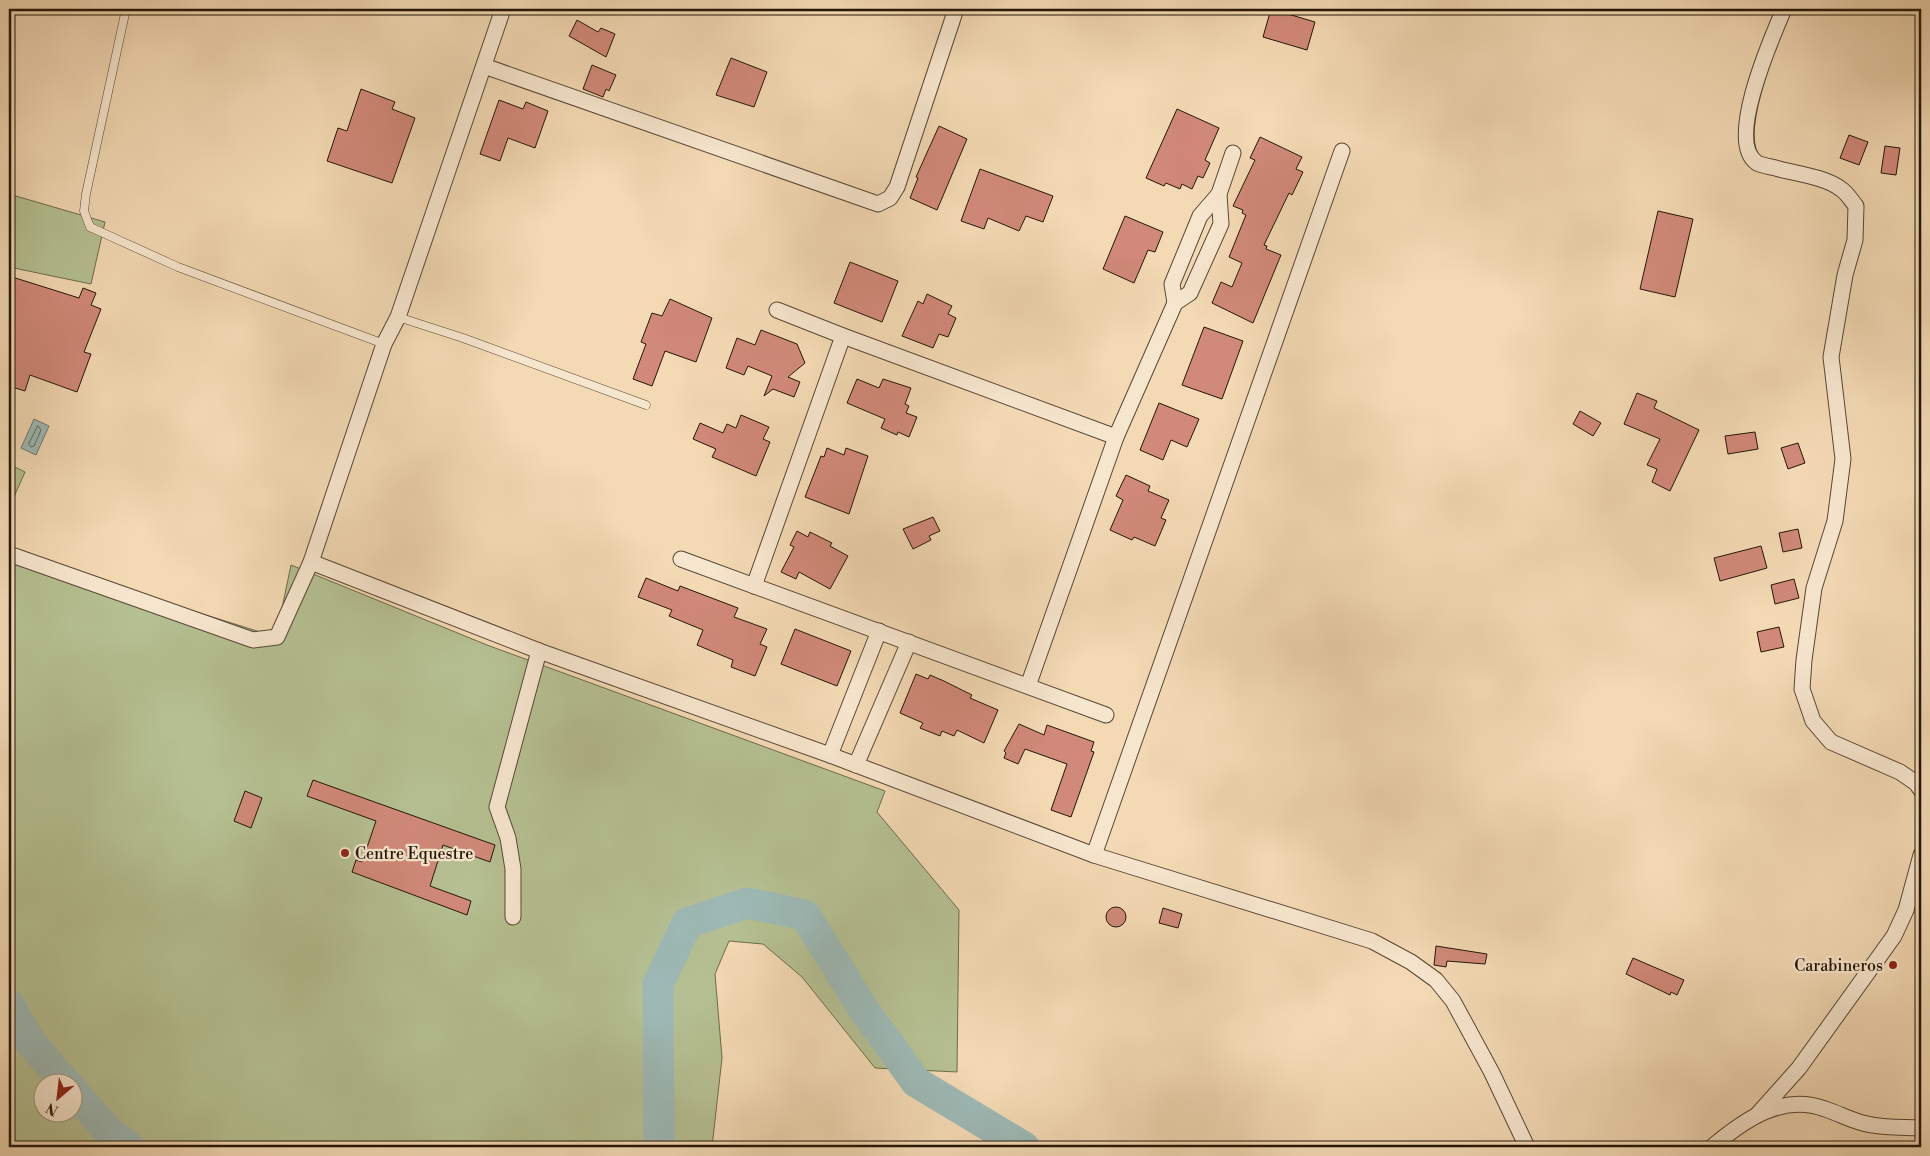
<svg xmlns="http://www.w3.org/2000/svg" width="1930" height="1156" font-family="'Libre Bodoni',serif">
<rect width="100%" height="100%" fill="#f3d9b4"/>
<filter id="stains"><feTurbulence type="fractalNoise" baseFrequency=".004" numOctaves="4"/><feColorMatrix values="0 0 0 0 .2 0 0 0 0 .09 0 0 0 0 .02 0 0 0 .5 -.17"/></filter>
<radialGradient id="worn" r=".72"><stop offset=".6" stop-color="#630" stop-opacity="0"/><stop offset="1" stop-color="#630" stop-opacity=".3"/></radialGradient>
<g fill="#b5c092" stroke="#6c6b4c" fill-rule="evenodd">
<polygon points="9,194 105,222 91,284 9,267"/>
<polygon points="9,464 25,472 9,508"/>
<path d="M9 553 276 637 291 565 487 645 885 791 877 812 959 910 957 1072 875 1068 802 977 763 944 729 941 715 974 722 1058 712 1147H9ZM42 1084H72V1114H42Z"/>
</g>
<polygon fill="#9db9b5" stroke="#6c786f" points="34,419 49,426 36,455 21,448"/>
<g fill="none" stroke-linecap="round" stroke-linejoin="round">
<polygon stroke="#60685e" stroke-width="1" points="38,426 41,430 34,446 31,447 29,444"/>
<g stroke="#9db9b5" stroke-width="31">
<polyline points="9,1004 31,1043 67,1084"/>
<polyline points="72,1090 109,1132 129,1147"/>
<polyline points="659,1147 658,984 687,923 747,903 805,915 864,1010 916,1082 1024,1147"/>
</g>
</g>
<g fill="#d18979" stroke="#231606">
<polygon points="1271,9 1315,22 1307,50 1263,37"/>
<polygon points="577,20 598,32 601,28 615,34 606,57 569,36"/>
<polygon points="731,58 767,72 754,107 716,95"/>
<polygon points="592,65 616,75 609,91 606,89 603,97 583,89"/>
<polygon points="361,89 395,102 392,109 415,118 392,183 327,161 338,128 347,131"/>
<polygon points="499,100 523,109 526,102 548,111 535,148 508,138 500,161 480,154"/>
<polygon points="1177,109 1219,128 1205,160 1210,163 1203,178 1198,176 1192,189 1182,184 1180,189 1166,183 1164,186 1146,178"/>
<polygon points="939,126 967,139 937,210 910,198 918,178 916,177"/>
<polygon points="1849,135 1868,142 1859,165 1840,158"/>
<polygon points="1260,137 1302,157 1296,169 1303,172 1292,195 1289,193 1264,245 1267,246 1266,249 1281,255 1253,323 1212,303 1221,282 1232,287 1242,263 1229,257 1246,215 1242,213 1243,210 1233,206 1255,160 1250,158"/>
<polygon points="1885,146 1900,148 1896,175 1881,173"/>
<polygon points="980,169 1053,196 1043,222 1026,216 1019,231 988,218 984,229 961,221"/>
<polygon points="1658,211 1693,219 1675,297 1640,289"/>
<polygon points="1125,216 1163,232 1155,252 1148,250 1134,283 1103,269"/>
<polygon points="850,262 898,281 882,322 834,303"/>
<polygon points="9,276 79,298 83,288 96,293 91,305 101,309 84,352 91,354 77,392 30,375 25,391 9,386"/>
<polygon points="927,294 952,306 948,314 956,318 948,337 939,334 933,348 902,336 918,301 923,304"/>
<polygon points="670,299 712,318 696,362 665,351 652,386 633,379 646,344 641,342 652,313 662,316"/>
<polygon points="1204,327 1243,341 1222,399 1182,385"/>
<polygon points="761,330 797,344 805,363 788,377 800,382 794,397 773,389 764,396 772,376 748,366 744,375 726,368 737,338 755,345"/>
<polygon points="857,379 879,388 883,379 911,388 905,404 909,406 906,413 917,417 909,437 898,432 897,435 881,428 885,419 847,403"/>
<polygon points="1637,393 1657,401 1654,408 1699,430 1670,491 1652,482 1657,469 1647,465 1660,439 1624,424"/>
<polygon points="1159,403 1199,419 1187,447 1171,440 1163,460 1140,450"/>
<polygon points="1580,411 1601,423 1593,436 1573,424"/>
<polygon points="741,415 769,427 763,439 770,442 756,476 712,457 716,449 693,439 700,423 723,433 727,424 736,428"/>
<polygon points="1755,432 1758,449 1728,454 1725,436"/>
<polygon points="1798,443 1805,463 1788,469 1781,448"/>
<polygon points="827,448 844,455 846,448 868,456 849,514 805,497 821,456 824,457"/>
<polygon points="1126,475 1150,486 1148,491 1169,500 1161,518 1166,520 1155,546 1134,537 1132,540 1110,530 1123,500 1116,496"/>
<polygon points="933,517 940,531 929,536 931,540 913,549 903,529"/>
<polygon points="1798,529 1802,548 1783,552 1779,533"/>
<polygon points="797,531 808,537 810,532 832,543 830,546 848,556 830,589 799,572 796,579 781,572 794,547 790,545"/>
<polygon points="1761,546 1767,568 1720,581 1714,558"/>
<polygon points="646,578 678,591 680,586 738,608 734,617 767,629 760,644 767,647 755,676 731,667 733,660 697,645 703,630 669,616 672,610 638,597"/>
<polygon points="1794,579 1799,598 1775,604 1771,585"/>
<polygon points="1779,627 1784,647 1761,652 1757,632"/>
<polygon points="795,629 851,651 837,686 781,664"/>
<polygon points="916,674 928,679 930,675 944,681 972,695 970,698 998,710 984,743 957,730 954,736 942,731 940,736 920,728 923,723 900,713"/>
<polygon points="1019,724 1044,735 1047,725 1094,742 1091,751 1094,752 1071,817 1051,810 1067,764 1025,749 1018,764 1004,758 1006,753 1004,751"/>
<polygon points="313,780 495,845 490,862 443,845 430,886 471,901 467,915 352,872 356,860 362,862 376,821 307,796"/>
<polygon points="245,791 262,798 251,828 234,821"/>
<circle cx="1116" cy="917" r="10"/>
<polygon points="1163,908 1182,914 1178,928 1159,923"/>
<polygon points="1436,946 1487,954 1485,964 1447,961 1446,967 1434,965"/>
<polygon points="1633,958 1684,980 1677,995 1671,992 1670,995 1626,974"/>
</g>
<g fill="none" stroke-linecap="round" stroke-linejoin="round">
<defs>
<g id="service">
<polyline points="126,9 86,194 84,211 90,227 178,267 384,344"/>
<polyline points="398,317 463,338 646,405"/>
</g>
<g id="minor">
<path d="M1784 9C1773 35 1725 142 1757 163 1763 166 1773 167 1779 169 1798 174 1825 177 1841 189 1847 193 1851 200 1856 206L1855 240 1845 275 1831 357 1843 459 1835 521 1814 588 1804 660 1802 689 1813 721 1831 742 1900 772 1916 783 1921 790"/>
<polyline points="484,66 878,204 890,198 897,187 956,9"/>
<polyline points="1175,303 1172,284 1200,216 1219,194"/>
<polyline points="777,310 843,336 1116,437"/>
<polyline points="9,554 253,640 277,637 311,562 384,344 398,317 503,9"/>
<polyline points="681,559 1106,715"/>
<polyline points="311,562 539,651 830,755 1094,855 1372,941 1411,962 1436,980 1453,1001 1492,1073 1527,1147"/>
<polyline points="754,586 843,336"/>
<polyline points="1028,686 1116,437 1175,303 1190,293 1221,224 1219,194 1233,153"/>
<polyline points="830,755 879,631"/>
<polyline points="856,765 909,642"/>
<polyline points="1094,855 1342,151"/>
<polyline points="513,917 513,869 508,838 497,807 539,651"/>
<polyline points="1757,1115 1799,1068 1894,936 1906,910 1921,855"/>
<path d="M1712 1147C1744 1120 1782 1093 1825 1109 1841 1114 1855 1123 1872 1125 1888 1128 1905 1127 1921 1128"/>
</g>
</defs>
<use href="#service" stroke="#574732" stroke-width="9"/>
<use href="#minor" stroke="#574732" stroke-width="17"/>
<use href="#service" stroke="#f7e6ce" stroke-width="8"/>
<use href="#minor" stroke="#f7e6ce" stroke-width="15"/>
</g>
<g fill="#8f2418" stroke="#f7e6ce" stroke-width="2">
<circle cx="345" cy="853" r="5"/>
<circle cx="1893" cy="965" r="5"/>
</g>
<g text-anchor="middle" stroke-width="4.5" stroke-linejoin="round" paint-order="stroke">
<g font-size="16" fill="#231606" stroke="#f7e6ce" text-anchor="start">
<text x="355" y="859">Centre Equestre</text>
<text x="1883" y="971" text-anchor="end">Carabineros</text>
</g>
</g>
<rect width="1930" height="1156" fill="none" stroke="#f3d9b4" stroke-width="30"/>
<rect x="10" y="10" width="1910" height="1136" fill="none" stroke="#231606" stroke-width="2.5"/>
<rect x="15" y="15" width="1900" height="1126" fill="none" stroke="#231606"/>
<g transform="translate(58 1098) rotate(208)"><circle r="24" fill="#f7e6ce" stroke="#a2937e"/>
<path d="M0-4L9 19L0 12L-9 19Z" fill="#8f2418"/>
<text y="-8" font-size="14" font-weight="bold" text-anchor="middle" fill="#231606">N</text>
</g>
<rect width="100%" height="100%" filter="url(#stains)"/>
<rect width="100%" height="100%" fill="url(#worn)"/>
</svg>
